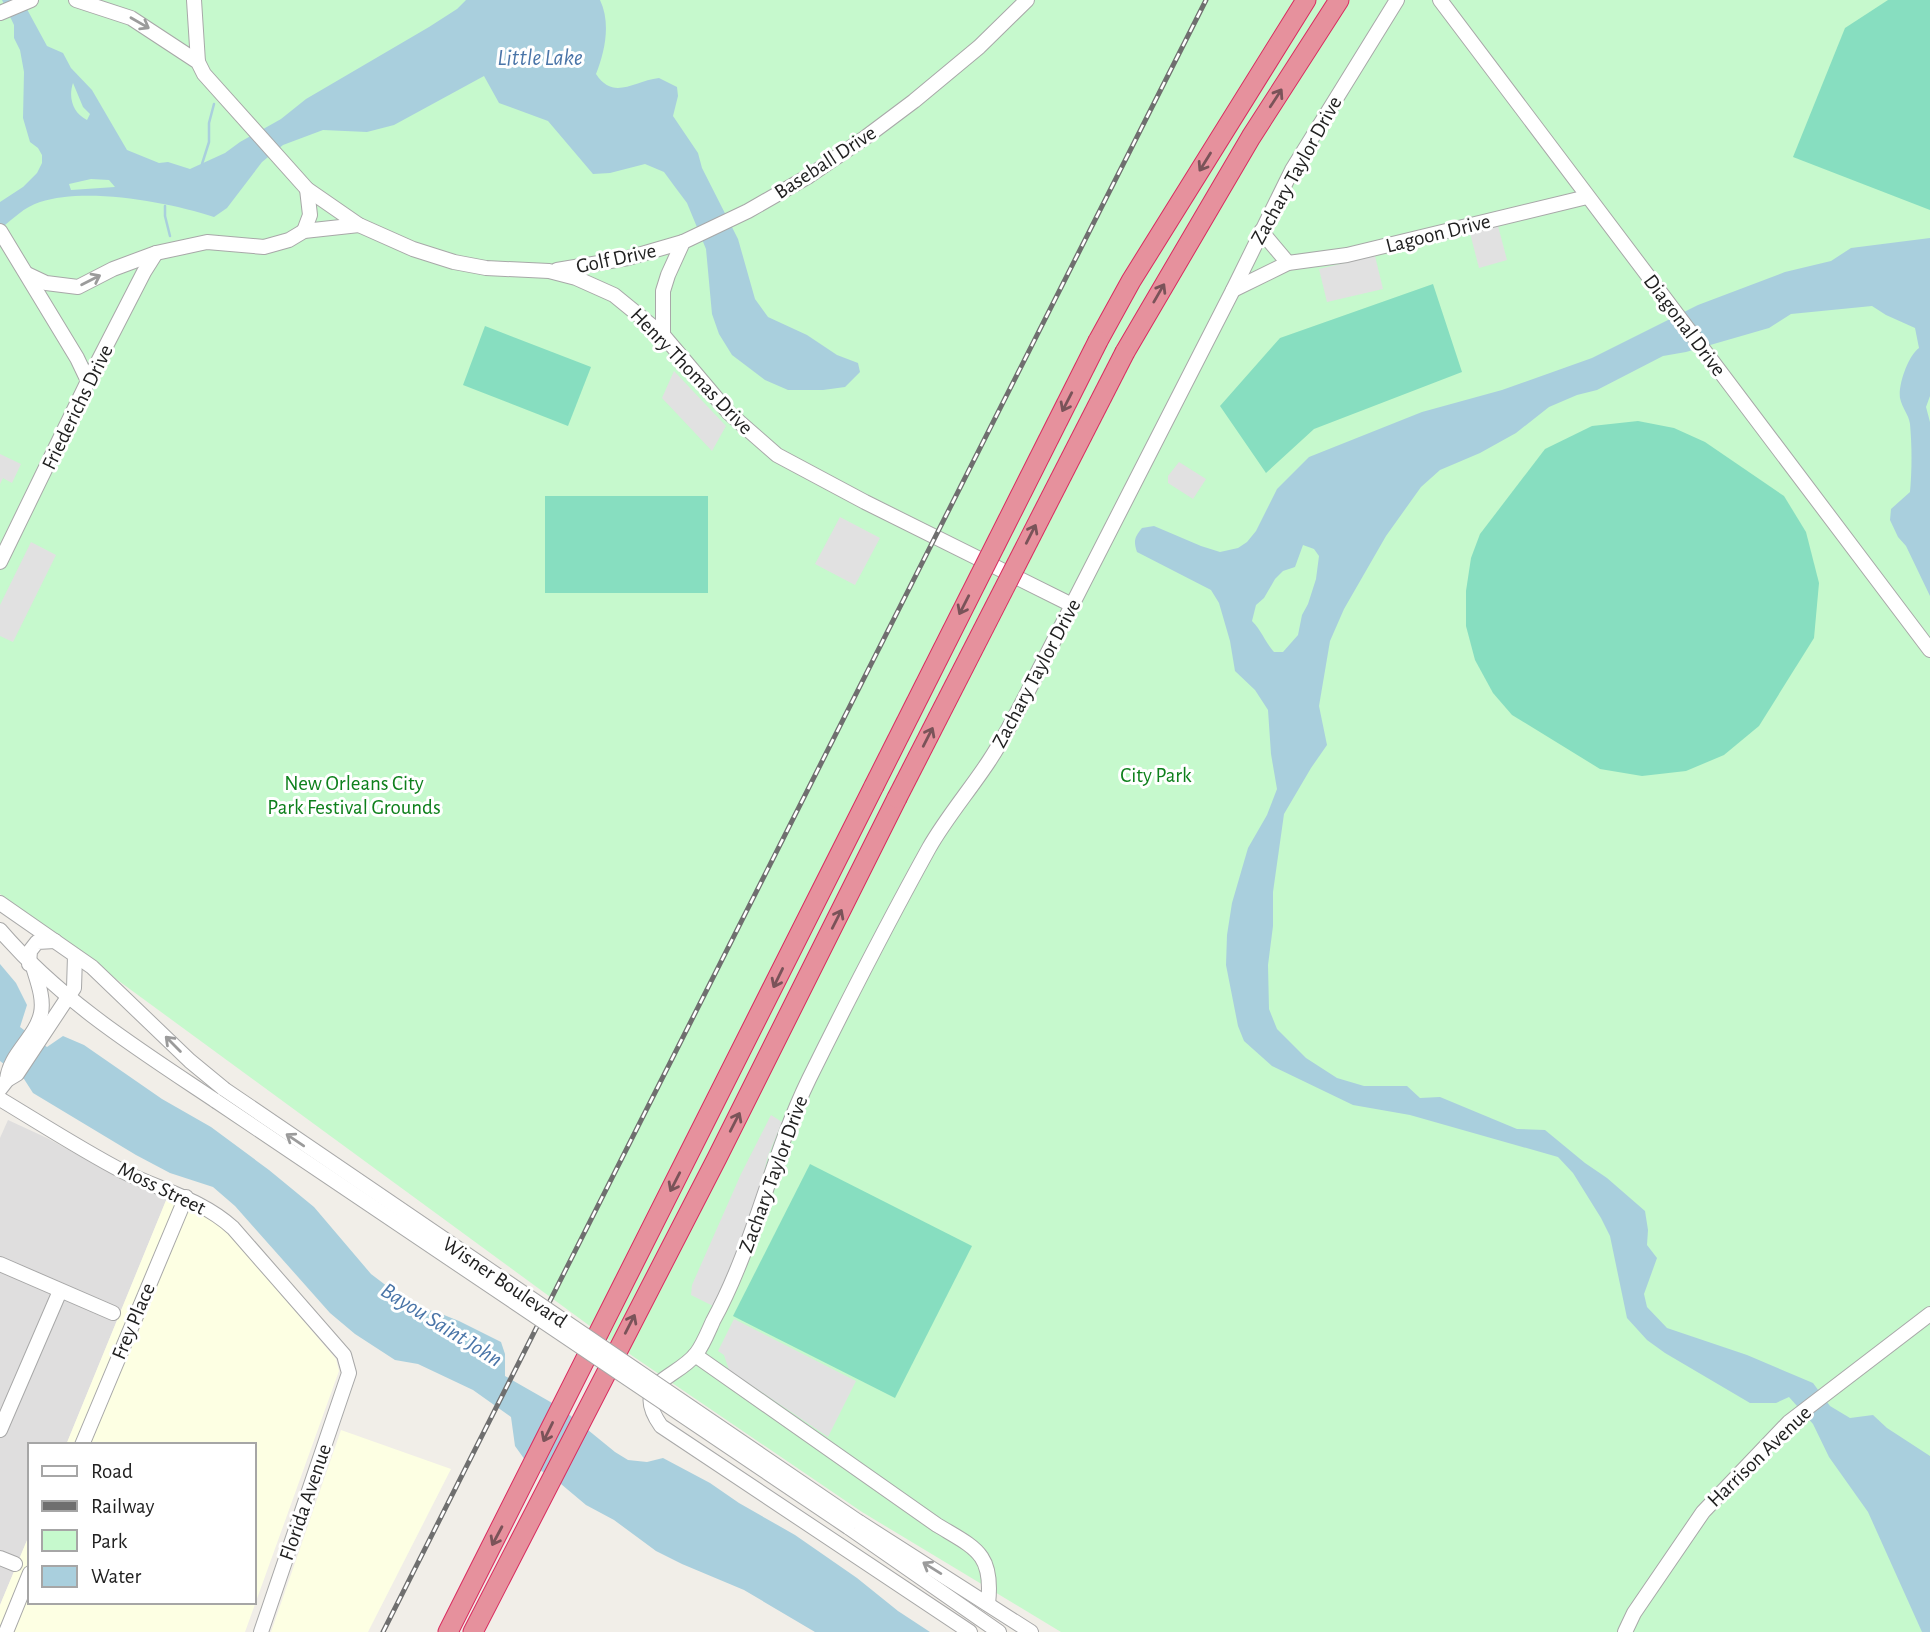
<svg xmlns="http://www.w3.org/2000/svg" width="1930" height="1632" font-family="'Alegreya Sans',sans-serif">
<rect width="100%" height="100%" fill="#f1eee8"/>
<polygon fill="#dfdede" points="8,1120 47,1138 118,1177 167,1198 66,1445 30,1445 30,1533 0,1605 0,1138"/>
<g fill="#fdffe3">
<polygon points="167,1198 204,1213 224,1228 336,1359 339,1371 245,1632 0,1632 0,1605 30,1533 30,1602 254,1602 254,1445 66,1445"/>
<polygon points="341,1430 451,1469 368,1632 271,1632"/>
</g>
<polygon fill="#c6f9cd" points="0,0 1930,0 1930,1632 1061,1632 862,1512 609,1340 0,894"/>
<g fill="#87dec0">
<polygon points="1888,0 1930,0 1930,210 1793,157 1845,28"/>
<polygon points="1433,284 1462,372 1314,429 1266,473 1220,406 1280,338"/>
<polygon points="485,326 591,367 568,426 463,385"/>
<polygon points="1638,421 1674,428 1705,442 1784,496 1806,532 1819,583 1814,638 1759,726 1724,755 1686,771 1642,776 1600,769 1512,715 1493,693 1475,660 1466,626 1466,591 1471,558 1480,534 1545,449 1592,426"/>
<rect x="545" y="496" width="163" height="97"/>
<polygon points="810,1164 972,1246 895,1398 733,1316"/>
</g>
<g fill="#e1e1e1">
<polygon points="1498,226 1507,260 1479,268 1470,233"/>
<polygon points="1375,256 1383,289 1327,302 1319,269"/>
<polygon points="674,371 726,426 712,451 662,398"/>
<polygon points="0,454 21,464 12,483 3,478 0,484"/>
<polygon points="1179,462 1206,479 1193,499 1168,483 1168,476"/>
<polygon points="840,517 880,538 855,585 815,564"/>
<polygon points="31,542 56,555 13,642 0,636 0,605"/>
<polygon points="771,1115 782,1122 768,1156 752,1219 715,1307 691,1295 692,1285 741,1174"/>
<polygon points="734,1319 856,1381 828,1437 729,1370 724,1355 718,1351"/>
</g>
<g fill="#a9cfdd" fill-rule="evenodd">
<path d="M2 0H22L47 46 63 53 71 68 92 90 127 150 159 163 168 162 190 169 225 153 240 142 281 119 306 99 429 27 457 9 466 0H600C611 23 605 51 596 74 614 101 633 81 659 78L677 87 678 96 673 116 698 153 702 168 738 239 755 299 768 317 807 335 837 355 858 363 860 372 845 387 823 390H788L765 380 732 355 719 334 712 314 706 249 687 203 675 187 664 172 645 164 610 173 593 174 548 121 499 103 484 76 394 125 367 132 323 130 283 145 262 162 227 208 214 217C168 202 87 187 40 202 24 207 13 219 0 229V202L23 187 37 173 42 163V155L38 148 30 142 23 118 24 72 20 50 14 38V25ZM73 83 83 107 90 114 87 120C73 113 68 98 73 83ZM91 179 109 180 115 187 71 190 69 184Z"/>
<path d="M1930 238V396L1926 407 1930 422V596L1906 546 1898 537 1890 520 1891 509 1910 492C1912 469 1912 447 1910 424 1909 415 1902 408 1900 398 1898 385 1908 356 1919 348L1915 328 1886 315 1872 306 1791 314 1769 328 1686 352 1663 356 1597 390 1577 395 1549 407 1516 433 1480 453 1440 470 1421 487 1386 536 1344 609 1330 641 1319 706 1327 745 1311 768 1284 814 1273 892V926L1268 965 1269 1009 1277 1029 1306 1058 1337 1078 1364 1086H1407L1420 1098 1440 1097 1517 1129 1545 1130 1585 1163 1607 1178 1645 1211 1648 1230 1647 1245 1657 1258 1644 1294 1647 1307 1667 1328 1747 1355 1813 1383 1830 1406 1850 1418 1873 1415 1887 1428 1930 1456V1632H1922L1868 1512 1829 1457 1813 1424 1789 1397 1776 1403H1750L1665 1353 1647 1340 1627 1318 1610 1236 1601 1218 1573 1173 1558 1157 1410 1115 1353 1105 1272 1066 1244 1041 1238 1026 1226 965 1227 935 1232 903 1248 848 1267 815 1277 789 1271 754 1268 710 1255 690 1235 671 1230 641 1219 603 1211 590 1137 552C1133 540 1135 537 1142 528L1154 526 1201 546 1220 552 1238 548 1247 542 1256 531 1277 489 1309 457 1422 412 1502 390 1592 358 1698 305 1785 272 1831 261 1851 248ZM1303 545 1314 549 1319 556 1316 579 1308 604 1302 615 1298 635 1283 652H1274C1265 642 1262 631 1252 621L1256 605 1264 598 1275 579 1283 571 1295 567Z"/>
<polygon points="0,964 16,983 27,1005 20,1027 47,1047 63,1036 84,1045 162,1099 211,1127 269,1170 314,1207 371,1274 417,1309 434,1311 459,1321 501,1342 505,1354 505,1376 561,1408 615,1452 628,1460 647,1462 663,1458 710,1483 739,1503 795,1535 857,1578 898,1611 930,1632 815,1632 744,1590 682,1564 656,1551 614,1520 586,1505 561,1484 525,1460 515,1446 511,1417 473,1390 418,1364 395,1360 355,1334 330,1313 235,1206 213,1187 170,1173 136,1155 33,1093 24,1079 0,1061"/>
</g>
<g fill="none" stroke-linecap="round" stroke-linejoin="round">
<g stroke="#a9cfdd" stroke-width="2.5">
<polyline points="202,164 209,142 209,123 214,104"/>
<polyline points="165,206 165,216 170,236"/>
</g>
<defs>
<g id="minor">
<polyline points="76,0 131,18 198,62 204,74 307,189 359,225 413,249 454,262 486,268 549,271 576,278 614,295 663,335 729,413 777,455 865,502 1072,605"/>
<polyline points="194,0 198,62"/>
<polyline points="1440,0 1930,650"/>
<polyline points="0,13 31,0"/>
<polyline points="0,231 77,358 88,381"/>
<polyline points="304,231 310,215 307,189"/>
<polyline points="1261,231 1288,263"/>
<polyline points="557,270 628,258 683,242"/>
<polyline points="27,274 46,283 78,287 113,269 156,253 207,242 264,247 289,240 304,231 359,225"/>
<polyline points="1233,290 1288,263 1347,255 1587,197"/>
<polyline points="663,335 663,291 668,275 683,242 748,211 809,176 866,137 914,101 979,47 1027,0"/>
<polyline points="0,562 88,381 144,272 156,253"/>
<polyline points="0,903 92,967 190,1061 224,1089"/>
<path d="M0 930C61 1001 138 1049 216 1101"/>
<polyline points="29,964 30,951 37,942 55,941"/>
<path d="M7 1080C9 1054 36 1038 41 1013 44 999 38 983 34 970"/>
<polyline points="0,1089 7,1080 17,1074 74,988 75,956"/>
<path d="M0 1099C40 1123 80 1149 122 1171 160 1190 201 1199 233 1228L344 1355 349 1373 261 1632"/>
<polyline points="0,1264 113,1313"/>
<path d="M695 1355 937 1525C975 1548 994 1553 988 1604"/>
<polyline points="0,1430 60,1291"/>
<polyline points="82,1445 186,1197"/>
<polyline points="859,1522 1031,1632"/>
<polyline points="848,1527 999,1632"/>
<polyline points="0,1558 15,1564"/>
<polyline points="6,1632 30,1573"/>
<path d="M970 1632 661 1426C630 1382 675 1380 696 1354 703 1345 708 1332 713 1321 755 1244 771 1157 809 1079 847 1002 887 924 929 848 946 818 970 790 989 761 1001 743 1011 724 1021 705L1233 290 1292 170 1397 0"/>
<polyline points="1625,1632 1634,1613 1703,1512 1789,1422 1930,1314"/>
</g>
<g id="highway">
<polyline points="1098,341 1131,281 1306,0"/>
<polyline points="1125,352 1251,137 1339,0"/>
<polyline points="448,1632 874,786"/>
<polyline points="473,1632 717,1158 897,798"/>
</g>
</defs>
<use href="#minor" stroke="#a8a8a8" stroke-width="16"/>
<use href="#highway" stroke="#d92b5f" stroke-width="21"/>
<use href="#minor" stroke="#fff" stroke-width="14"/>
<use href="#highway" stroke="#e6919d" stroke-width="19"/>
<defs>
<polyline id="rail" points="383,1632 1206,0"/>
</defs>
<use href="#rail" stroke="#6f6f6f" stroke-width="5"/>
<use href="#rail" stroke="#fff" stroke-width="2.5" stroke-dasharray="8" stroke-linecap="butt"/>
<defs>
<g id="minor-bridge">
<polyline points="224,1089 859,1522"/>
<polyline points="216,1101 848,1527"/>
</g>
<g id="highway-bridge">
<polyline points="874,786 1098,341"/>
<polyline points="897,798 1125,352"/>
</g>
</defs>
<use href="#minor-bridge" stroke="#a8a8a8" stroke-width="16" stroke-linecap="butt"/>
<use href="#highway-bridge" stroke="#d92b5f" stroke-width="21" stroke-linecap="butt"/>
<use href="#minor-bridge" stroke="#fff" stroke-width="14"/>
<use href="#highway-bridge" stroke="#e6919d" stroke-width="19"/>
</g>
<defs><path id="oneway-shaft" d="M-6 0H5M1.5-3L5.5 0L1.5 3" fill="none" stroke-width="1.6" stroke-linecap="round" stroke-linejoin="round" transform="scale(1.75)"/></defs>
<g stroke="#9b9b9b">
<use href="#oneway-shaft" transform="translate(140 23) rotate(30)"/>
<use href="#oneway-shaft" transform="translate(91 280) rotate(-27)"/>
<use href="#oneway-shaft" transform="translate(173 1044) rotate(-135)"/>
<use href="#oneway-shaft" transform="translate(295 1140) rotate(-146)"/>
<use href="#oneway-shaft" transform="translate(932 1568) rotate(-148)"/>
</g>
<g stroke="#7a5359">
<use href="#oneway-shaft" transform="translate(1276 98) rotate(-57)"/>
<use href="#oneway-shaft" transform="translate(1205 162) rotate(122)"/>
<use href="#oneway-shaft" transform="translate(1159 293) rotate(-60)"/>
<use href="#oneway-shaft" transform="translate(1067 402) rotate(117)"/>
<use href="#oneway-shaft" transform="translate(1031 534) rotate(-63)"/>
<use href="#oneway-shaft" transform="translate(964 605) rotate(117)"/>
<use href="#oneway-shaft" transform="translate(928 737) rotate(-63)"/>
<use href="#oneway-shaft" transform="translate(837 919) rotate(-63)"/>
<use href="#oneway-shaft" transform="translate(778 978) rotate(116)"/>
<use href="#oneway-shaft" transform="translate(735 1122) rotate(-63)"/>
<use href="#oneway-shaft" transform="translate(675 1182) rotate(117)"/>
<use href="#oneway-shaft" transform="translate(630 1324) rotate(-63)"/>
<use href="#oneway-shaft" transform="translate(548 1432) rotate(116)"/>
<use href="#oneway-shaft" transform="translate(497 1536) rotate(118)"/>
</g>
<g text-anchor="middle" stroke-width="6" stroke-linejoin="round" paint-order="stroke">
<g font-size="21" fill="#212121" stroke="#fff">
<text transform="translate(825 162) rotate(-33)" y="7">Baseball Drive</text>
<text transform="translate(1296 170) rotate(-61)" y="7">Zachary Taylor Drive</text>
<text transform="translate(1438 233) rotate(-14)" y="7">Lagoon Drive</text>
<text transform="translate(616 258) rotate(-12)" y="7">Golf Drive</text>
<text transform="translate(1685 325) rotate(53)" y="7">Diagonal Drive</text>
<text transform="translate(692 371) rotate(46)" y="7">Henry Thomas Drive</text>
<text transform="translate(77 407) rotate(-64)" y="7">Friederichs Drive</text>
<text transform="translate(1036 673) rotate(-62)" y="7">Zachary Taylor Drive</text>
<text transform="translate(773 1174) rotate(-70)" y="7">Zachary Taylor Drive</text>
<text transform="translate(162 1188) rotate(26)" y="7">Moss Street</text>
<text transform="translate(505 1282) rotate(34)" y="7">Wisner Boulevard</text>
<text transform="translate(133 1321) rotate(-67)" y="7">Frey Place</text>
<text transform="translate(1759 1456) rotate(-44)" y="7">Harrison Avenue</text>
<text transform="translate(305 1502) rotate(-71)" y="7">Florida Avenue</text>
</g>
<g font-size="21" fill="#0e801c" stroke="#fff">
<text x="1156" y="782">City Park</text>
<text x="354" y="790">New Orleans City<tspan x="354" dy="24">Park Festival Grounds</tspan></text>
</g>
<g font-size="23" font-style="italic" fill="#4a75a8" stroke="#fff">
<text x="540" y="65">Little Lake</text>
<text transform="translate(442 1324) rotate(32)" y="8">Bayou Saint John</text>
</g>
</g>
<rect x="28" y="1443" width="228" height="161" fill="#ffffff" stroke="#a6a6a6" stroke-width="2"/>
<rect x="42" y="1466" width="35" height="10" fill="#ffffff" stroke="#a6a6a6" stroke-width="2"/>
<text x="91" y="1478" font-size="21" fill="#212121">Road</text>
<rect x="42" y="1501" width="35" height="10" fill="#6f6f6f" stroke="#a6a6a6" stroke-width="2"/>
<text x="91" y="1513" font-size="21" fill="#212121">Railway</text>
<rect x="42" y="1530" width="35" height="21" fill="#c6f9cd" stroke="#a6a6a6" stroke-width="2"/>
<text x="91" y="1548" font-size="21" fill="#212121">Park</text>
<rect x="42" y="1566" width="35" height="21" fill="#a9cfdd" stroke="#a6a6a6" stroke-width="2"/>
<text x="91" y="1583" font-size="21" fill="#212121">Water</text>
</svg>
